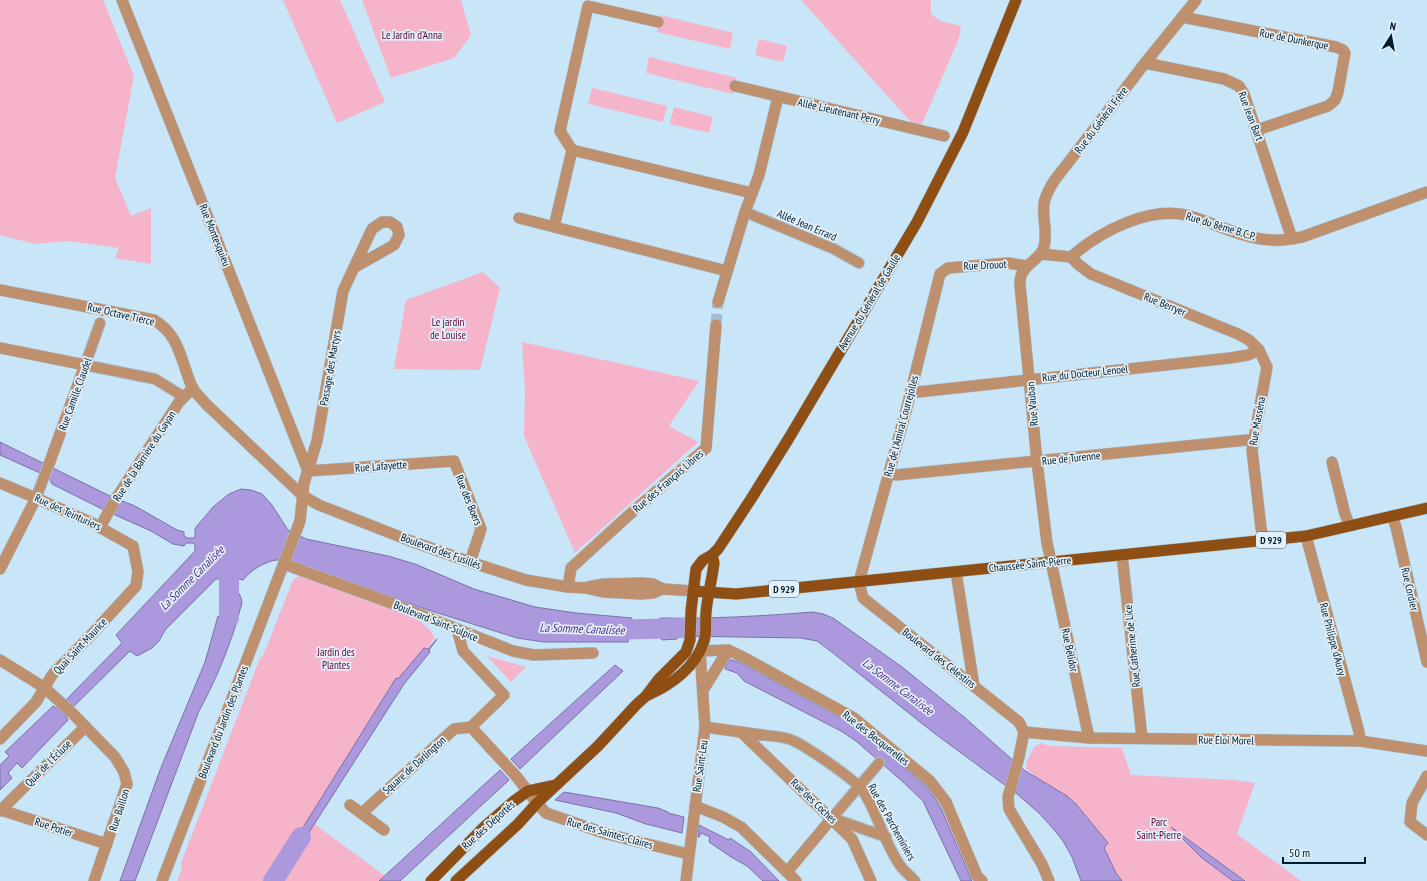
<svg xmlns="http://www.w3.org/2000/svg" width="1427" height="881" font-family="'PT Sans Narrow',sans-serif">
<rect width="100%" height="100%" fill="#c9e5f8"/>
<g fill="#f5b4c9">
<polygon points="0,0 103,0 134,76 115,178 131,216 151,208 151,264 115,258 119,248 68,241 35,244 0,235"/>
<polygon points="283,0 340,0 385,102 337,123"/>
<polygon points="362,0 461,0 471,35 454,58 391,78"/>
<polygon points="801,0 931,0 931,14 940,21 961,26 959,38 919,131"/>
<polygon points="660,15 733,33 730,49 657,32"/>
<polygon points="759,39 787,46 783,62 755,55"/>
<polygon points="649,57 737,78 733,94 646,73"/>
<polygon points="592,88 667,106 663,122 588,104"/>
<polygon points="674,107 713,117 709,133 670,124"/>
<polygon points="483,272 500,288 480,370 394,369 406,300"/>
<polygon points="522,342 699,381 669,426 698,442 575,553 524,436 525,391"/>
<polygon points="302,574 411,614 429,629 435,638 397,689 309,820 385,876 379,881 177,881 182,868 181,863 260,658 263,656 293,580"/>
<polygon points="487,656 526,667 511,682"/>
<polygon points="1042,743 1050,746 1122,748 1131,775 1234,780 1255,783 1237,834 1301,881 1122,881 1116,873 1104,848 1108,843 1067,796 1038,778 1026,769 1027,761 1034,747"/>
</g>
<g fill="#ac98dd" stroke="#7872a8">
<path d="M0 442 112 497 135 506 177 530 184 532V536L187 538H194L195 536V529L197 526 213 507 229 494 241 489 251 490 262 494 272 505 288 530 306 539 388 556 415 564 474 589 535 607 576 613 632 618 628 642H544L517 638 419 607 293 562C288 561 282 559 277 560 265 561 250 571 243 580L238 579C232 588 241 593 242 602 242 606 239 610 239 614 230 646 215 682 199 711L135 881H120L160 770 205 662 218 616 221 617V581L219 579H216L165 630 159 641 152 648 137 656 130 651 65 715 68 720 22 768 17 763 8 773 12 778 0 790V765L9 756 5 752 53 706 56 708H58L122 643 116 635 195 551V545L193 543H186L184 546 173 544 151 531 104 510 52 484 49 477 0 455Z"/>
<path d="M813 612 823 614 833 618 902 667 964 717 1024 770 1067 796 1076 804 1108 843 1104 848 1116 873 1122 881H1081L1072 857 1063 841 1056 832 1040 814 1017 794 934 733 833 653 817 641 801 638 679 636 677 639 662 640 657 635V624L660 618C711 619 762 616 813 612Z"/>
<polygon points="437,639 429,650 430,652 404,684 290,862 284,858 396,678 398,679 424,648 428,649"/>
<polygon points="727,659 739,662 851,723 927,787 940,806 972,881 961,881 923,801 903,782 856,741 841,731 744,681 737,673 725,669"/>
<polygon points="615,665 623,671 520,769 511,759"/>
<polygon points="500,770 509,780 400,881 379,881"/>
<polygon points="564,792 658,808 668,812 668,813 684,817 682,833 646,824 616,813 555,800"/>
<polygon points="699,825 729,840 730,838 751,852 779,881 763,881 747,866 731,857 709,842 710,837 701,833 699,837 698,837"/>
<polygon points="1171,827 1245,881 1233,881 1202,858"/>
<polygon points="281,862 287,866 279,881 269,881"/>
</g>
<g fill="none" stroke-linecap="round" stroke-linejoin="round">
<g stroke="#ac98dd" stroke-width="20">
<polyline points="229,618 229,552"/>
<polyline points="603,630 685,628"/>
<polyline points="273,881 301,837"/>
</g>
<polyline stroke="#a1bdcf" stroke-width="11" stroke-dasharray="11 5.5" stroke-linecap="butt" points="716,325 718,302"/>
<defs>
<g id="pedestrian">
<polyline points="745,212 834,249 859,263"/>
<polyline points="100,323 85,365 155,379 184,397"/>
<polyline points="36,498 49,464"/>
<path d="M762 735C773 736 784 736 794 741 807 747 857 781 863 791 878 814 885 846 902 868 906 872 911 877 915 881"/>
<polyline points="879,763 832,818 886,837"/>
</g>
<g id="minor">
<polyline points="122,0 308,471"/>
<polyline points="1182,17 1336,47 1343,50 1345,53 1338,92 1335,100 1328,106 1257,130"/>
<polyline points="1145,63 1224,79 1239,86 1244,94 1292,239"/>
<polyline points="735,86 944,136"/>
<polyline points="572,150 560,131 588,6 658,22"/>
<polyline points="519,218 727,271"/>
<polyline points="554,227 572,150 752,193"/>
<path d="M1041 254 1071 257C1100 231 1151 205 1190 216 1217 224 1243 239 1272 240 1281 241 1292 239 1302 237L1427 192"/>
<polyline points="1071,257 1079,265 1091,274 1238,334 1249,340 1259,350 1267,367 1252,450 1261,528 1264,541"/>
<polyline points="718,302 745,212 759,175 778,97"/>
<polyline points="0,348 85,365 49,464"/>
<polyline points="911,390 918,392 1230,358 1248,355 1259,350"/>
<polyline points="1332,462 1345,514 1350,526"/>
<polyline points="308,471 454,461 481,529 470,562"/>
<polyline points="889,473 896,475 1247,440 1254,440"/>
<polyline points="0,483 36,498 90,522 133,546 138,572 136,586 91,635 52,675 36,702 0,739"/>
<polyline points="1392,516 1396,527 1427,662"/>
<polyline points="100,527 117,497 179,402 193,388"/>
<polyline points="1306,536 1359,732 1360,741"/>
<polyline points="1122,555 1142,738"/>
<polyline points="284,564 394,604 513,651 534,655 593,653"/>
<polyline points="0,569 36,498"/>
<polyline points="956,572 974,686"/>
<polyline points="568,587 571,568 629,515 706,448 716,325"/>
<polyline points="457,629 463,651 504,695 471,727"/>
<polyline points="0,660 45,688 74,715 115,757 124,772 127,784 94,881"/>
<polyline points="703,690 728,650"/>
<polyline points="705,727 762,735"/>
<polyline points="741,732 852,839 871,881"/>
<polyline points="1024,732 1019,722 863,598 859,582 907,407 940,274 948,268 1008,263 1027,266"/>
<polyline points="1024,732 1089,738 1360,741 1427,751"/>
<polyline points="1024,732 1019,757 1008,797 1009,809 1042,864 1049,881"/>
<path d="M1089 738 1047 543 1037 462 1020 285C1020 282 1020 278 1021 276 1025 263 1040 260 1044 247 1048 233 1042 218 1044 204 1045 195 1050 188 1054 181L1145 63 1196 0"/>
<polyline points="1427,776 1412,803 1410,822 1427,835"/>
<polyline points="350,805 384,830"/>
<polyline points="695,806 723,817 741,827 796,881"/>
<polyline points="1,810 107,844"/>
<polyline points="0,811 85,727"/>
<polyline points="362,813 454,729 471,727 516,776 537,803 546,813 607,834 688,854"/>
<polyline points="787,872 832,818"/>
<polyline points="162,881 300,521 304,483 317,441 343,291 372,229 382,222 390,222 397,227 399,235 394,245 355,267"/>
<polyline points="686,881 705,727 700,651 728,650 743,657 854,718 930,781 946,802 977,876 982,881"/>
</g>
<g id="tertiary">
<path d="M0 290 154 320C180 335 181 362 192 387 195 393 202 399 206 404L303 496 319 505 408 540 470 562 526 580 568 587 585 588 603 592 641 594 653 593 663 589"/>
<polyline points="588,587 604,584 642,583 653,584 663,589 693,591"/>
</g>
<g id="primary">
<polyline points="693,591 736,594 1277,539 1306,536 1427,508"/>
<path d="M648 695C671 685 696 667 704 641 707 632 705 622 706 613 707 598 711 584 713 570L714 563 712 555"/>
<polyline points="431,881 483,828 514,801 528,791 556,785"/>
<polyline points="456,881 518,824 537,803 598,746 637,704 646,696 658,680 686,652 690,640 691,611 696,569 703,560 712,555 718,549 751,499 789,438 917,222 963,132 1016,0"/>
</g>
</defs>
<use href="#pedestrian" stroke="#a5c1d3" stroke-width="12"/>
<use href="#minor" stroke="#a5c1d3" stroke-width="12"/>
<use href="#tertiary" stroke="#a5c1d3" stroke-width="12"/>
<use href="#primary" stroke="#a5c1d3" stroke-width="12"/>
<use href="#pedestrian" stroke="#be906e" stroke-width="10"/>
<use href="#minor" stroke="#be906e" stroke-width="11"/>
<use href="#tertiary" stroke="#be906e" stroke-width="11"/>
<use href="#primary" stroke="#8f4f14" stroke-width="11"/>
</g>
<g text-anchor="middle" stroke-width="3.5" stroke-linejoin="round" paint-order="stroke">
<g fill="#e2f0f9" stroke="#445b6a" stroke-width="1">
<rect x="1256" y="532" width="30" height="16" rx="3"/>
<rect x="769" y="581" width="30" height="16" rx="3"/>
</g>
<g font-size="10" font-weight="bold" fill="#001b2c">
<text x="1271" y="544">D 929</text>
<text x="784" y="593">D 929</text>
</g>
<g font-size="11" fill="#600033" stroke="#e2f0f9">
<text x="412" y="39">Le Jardin d'Anna</text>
<text x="448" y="326">Le jardin<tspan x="448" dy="13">de Louise</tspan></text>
<text x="336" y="656">Jardin des<tspan x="336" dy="13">Plantes</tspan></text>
<text x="1159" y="826">Parc<tspan x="1159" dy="13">Saint-Pierre</tspan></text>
</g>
<g font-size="11" fill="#001b2c" stroke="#e2f0f9">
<text transform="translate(1294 39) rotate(11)" y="4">Rue de Dunkerque</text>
<text transform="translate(839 111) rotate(13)" y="4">Allée Lieutenant Perry</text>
<text transform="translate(1251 116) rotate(69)" y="4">Rue Jean Bart</text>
<text transform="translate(1101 120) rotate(-53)" y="4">Rue du Général Frère</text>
<text transform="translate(807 225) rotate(23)" y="4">Allée Jean Errard</text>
<text transform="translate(1221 226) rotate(17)" y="4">Rue du 8ème B.C.P.</text>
<text transform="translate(215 235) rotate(68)" y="4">Rue Montesquieu</text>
<text transform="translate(985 265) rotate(-3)" y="4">Rue Drouot</text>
<text transform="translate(869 302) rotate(-59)" y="4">Avenue du Général de Gaulle</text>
<text transform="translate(1165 304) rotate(22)" y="4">Rue Berryer</text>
<text transform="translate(121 314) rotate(13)" y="4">Rue Octave Tierce</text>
<text transform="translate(330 368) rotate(-80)" y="4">Passage des Martyrs</text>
<text transform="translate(1085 373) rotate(-6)" y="4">Rue du Docteur Lenoel</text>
<text transform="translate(75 394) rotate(-70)" y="4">Rue Camille Claudel</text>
<text transform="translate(1032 404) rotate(-95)" y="4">Rue Vauban</text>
<text transform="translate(1257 421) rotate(-80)" y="4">Rue Masséna</text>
<text transform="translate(901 426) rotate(-75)" y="4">Rue de l'Amiral Courrejolles</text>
<text transform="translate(144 456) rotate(-57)" y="4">Rue de la Barrière du Gayan</text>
<text transform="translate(1071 458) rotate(-6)" y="4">Rue de Turenne</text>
<text transform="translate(381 466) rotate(-4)" y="4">Rue Lafayette</text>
<text transform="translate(668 481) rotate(-41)" y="4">Rue des Français Libres</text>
<text transform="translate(469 500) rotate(68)" y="4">Rue des Boers</text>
<text transform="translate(68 512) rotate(25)" y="4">Rue des Teinturiers</text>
<text transform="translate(441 551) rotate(20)" y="4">Boulevard des Fusillés</text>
<text transform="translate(1030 564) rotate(-6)" y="4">Chaussée Saint-Pierre</text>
<text transform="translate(1410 589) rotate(77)" y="4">Rue Cordier</text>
<text transform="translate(436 621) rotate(22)" y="4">Boulevard Saint-Sulpice</text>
<text transform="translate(1333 639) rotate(75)" y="4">Rue Philippe d'Auxy</text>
<text transform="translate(80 646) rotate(-47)" y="4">Quai Saint-Maurice</text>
<text transform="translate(1132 646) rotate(-96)" y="4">Rue Catherine de Lice</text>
<text transform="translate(1070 650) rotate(78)" y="4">Rue Bélidor</text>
<text transform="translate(939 658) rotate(38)" y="4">Boulevard des Célestins</text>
<text transform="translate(223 722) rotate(-69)" y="4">Boulevard du Jardin des Plantes</text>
<text transform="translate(876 738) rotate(38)" y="4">Rue des Becquerelles</text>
<text transform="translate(1226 740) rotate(1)" y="4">Rue Éloi Morel</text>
<text transform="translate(48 763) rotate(-45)" y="4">Quai de l'Écluse</text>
<text transform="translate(414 765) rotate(-42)" y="4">Square de Darlington</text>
<text transform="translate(700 766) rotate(-82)" y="4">Rue Saint-Leu</text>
<text transform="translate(814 801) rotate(44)" y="4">Rue des Coches</text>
<text transform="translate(119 810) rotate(-72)" y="4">Rue Baillon</text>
<text transform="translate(892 822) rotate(61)" y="4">Rue des Parcheminiers</text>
<text transform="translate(488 825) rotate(-42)" y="4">Rue des Déportés</text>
<text transform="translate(54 827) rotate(18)" y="4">Rue Potier</text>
<text transform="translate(610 833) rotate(16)" y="4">Rue des Saintes-Claires</text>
</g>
<g font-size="12" font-style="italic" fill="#513284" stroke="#e2f0f9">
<text transform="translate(192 578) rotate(-45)" y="4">La Somme Canalisée</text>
<text transform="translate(582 629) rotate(2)" y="4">La Somme Canalisée</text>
<text transform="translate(898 687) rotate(37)" y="4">La Somme Canalisée</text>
</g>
</g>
<g transform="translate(1391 36) rotate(11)" stroke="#e2f0f9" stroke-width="3" paint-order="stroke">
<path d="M0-3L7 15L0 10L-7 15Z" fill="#001b2c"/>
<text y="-6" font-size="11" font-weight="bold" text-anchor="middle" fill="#001b2c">N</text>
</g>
<path d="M1283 857v6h82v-6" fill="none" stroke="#001b2c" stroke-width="2"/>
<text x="1289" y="857" font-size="12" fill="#001b2c" stroke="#e2f0f9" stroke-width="3" paint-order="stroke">50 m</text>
</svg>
